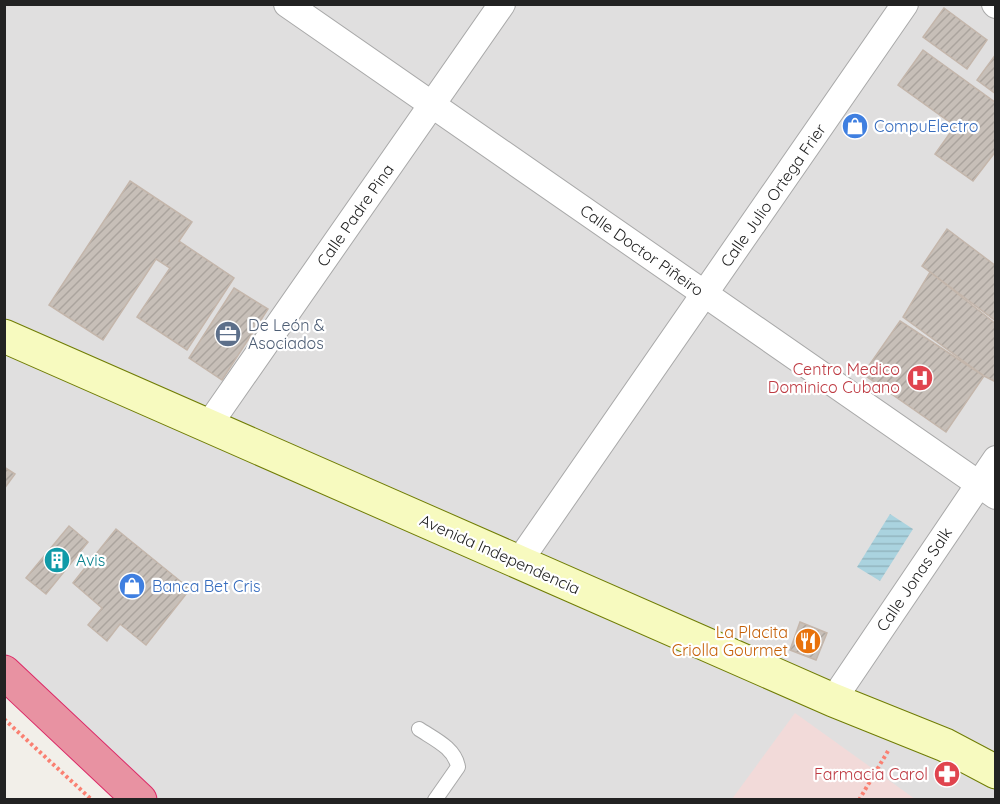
<svg xmlns="http://www.w3.org/2000/svg" width="1000" height="804" font-family="Quicksand,sans-serif">
<defs>
<pattern id="water-rules" width="6" height="5" patternUnits="userSpaceOnUse" patternTransform="scale(1.5)"><rect width="6" height="5" fill="#aad3df"/><path d="M0 2.5h6" fill="none" stroke="#92b5bf"/></pattern>
<pattern id="building-hatch" width="6" height="6" patternUnits="userSpaceOnUse" patternTransform="scale(1.5)"><rect width="6" height="6" fill="#c7bfb8"/><path d="M-1 1l2-2M0 6l6-6M5 7l2-2" fill="none" stroke="#aba49e"/></pattern>
</defs>
<rect width="100%" height="100%" fill="#f2efe9"/>
<polygon fill="#e0dfdf" points="4,5 995,5 995,799 152,799 5,681"/>
<polygon fill="#f2dad9" points="795,713 915,799 732,799"/>
<polygon fill="url(#water-rules)" points="890,514 913,529 880,581 857,567"/>
<g fill="url(#building-hatch)" stroke="#c4b6ab" stroke-width="1.5">
<polygon points="944,8 987,40 967,69 923,37"/>
<polygon points="923,50 996,103 996,151 973,181 935,154 955,126 898,85"/>
<polygon points="996,54 996,94 977,80"/>
<polygon points="130,181 192,222 179,241 234,278 187,350 137,317 170,268 156,259 103,340 49,305"/>
<polygon points="947,229 996,266 996,321 922,266"/>
<polygon points="930,272 996,324 996,382 984,376 903,317"/>
<polygon points="234,288 268,309 222,380 189,358"/>
<polygon points="900,321 984,376 946,432 863,374"/>
<polygon points="4,467 15,474 4,489"/>
<polygon points="69,526 88,542 46,594 26,578"/>
<polygon points="116,529 190,589 146,645 120,624 107,641 88,625 102,608 73,583"/>
<polygon points="800,622 827,633 816,660 790,650"/>
</g>
<g fill="none" stroke-linecap="round" stroke-linejoin="round">
<defs>
<path id="lane" d="M419 729C434 739 455 748 458 767L435 800"/>
<g id="street">
<polyline points="287,4 996,496"/>
<polyline points="995,4 996,5"/>
<polyline points="208,426 502,4"/>
<polyline points="518,563 905,4"/>
<polyline points="833,700 996,459"/>
</g>
<polyline id="secondary" points="4,336 833,700 945,745 996,772"/>
<polyline id="highway" points="4,672 140,800"/>
</defs>
<use href="#lane" stroke="#a9a9a9" stroke-width="16"/>
<use href="#street" stroke="#a9a9a9" stroke-width="28"/>
<use href="#secondary" stroke="#707d05" stroke-width="35"/>
<use href="#highway" stroke="#dc2a67" stroke-width="35"/>
<g stroke="#fa8072" stroke-width="4" stroke-dasharray="3 3" stroke-linecap="butt">
<polyline points="4,719 92,800"/>
<polyline points="859,800 888,751"/>
</g>
<use href="#lane" stroke="#fff" stroke-width="14"/>
<use href="#street" stroke="#fff" stroke-width="26"/>
<use href="#secondary" stroke="#f7fabf" stroke-width="33"/>
<use href="#highway" stroke="#e892a2" stroke-width="33"/>
</g>
<defs>
<symbol id="shop-disc" viewBox="-11 -11 22 22"><circle r="9.5" fill="#3f7fe0" stroke="#fff"/><path d="M-5-2.5h2.3a2.7 3.5 0 0 1 5.4 0H5L5.5 6h-11ZM-1.5-2.5h3a1.5 2.3 0 0 0-3 0Z" fill="#fff"/></symbol>
<symbol id="office-disc" viewBox="-11 -11 22 22"><circle r="9.5" fill="#5c6f8a" stroke="#fff"/><path d="M-6-3h4V-5.5h4V-3h4V5H-6ZM-1-4.5V-3h2v-1.5ZM-6 0V1H6V0Z" fill="#fff"/></symbol>
<symbol id="hospital-disc" viewBox="-11 -11 22 22"><circle r="9.5" fill="#e0444e" stroke="#fff"/><path d="M-5-5h3v3.5h4V-5h3V5h-3V1.5h-4V5h-3Z" fill="#fff"/></symbol>
<symbol id="building-disc" viewBox="-11 -11 22 22"><circle r="9.5" fill="#0f9aa8" stroke="#fff"/><path d="M-4-6H4V6H1V3H-1V6H-4ZM-2.5-4.3h1.7v1.8h-1.7ZM.8-4.3h1.7v1.8H.8ZM-2.5-1h1.7V.8h-1.7ZM.8-1h1.7V.8H.8Z" fill="#fff"/></symbol>
<symbol id="restaurant-disc" viewBox="-11 -11 22 22"><circle r="9.5" fill="#e8710a" stroke="#fff"/><path d="M-5-6h1v4h1v-4h1v4h1v-4h1v5L-1.5 .5V6h-2V.5L-5-1ZM5-6V6H3V1.5H1.5Q1.5-4 5-6Z" fill="#fff"/></symbol>
<symbol id="pharmacy-disc" viewBox="-11 -11 22 22"><circle r="9.5" fill="#e0444e" stroke="#fff"/><path d="M-2-6h4v4h4v4h-4v4h-4v-4h-4v-4h4Z" fill="#fff"/></symbol>
</defs>
<g fill-rule="evenodd">
<use href="#shop-disc" x="840" y="111" width="30" height="30"/>
<use href="#office-disc" x="213" y="319" width="30" height="30"/>
<use href="#hospital-disc" x="905" y="363" width="30" height="30"/>
<use href="#building-disc" x="42" y="545" width="30" height="30"/>
<use href="#shop-disc" x="117" y="571" width="30" height="30"/>
<use href="#restaurant-disc" x="793" y="626" width="30" height="30"/>
<use href="#pharmacy-disc" x="932" y="759" width="30" height="30"/>
</g>
<g text-anchor="middle" stroke-width="4.5" stroke-linejoin="round" paint-order="stroke">
<g font-size="16" fill="#366cbe" stroke="#fff" text-anchor="start">
<text x="874" y="132">CompuElectro</text>
<text x="152" y="592">Banca Bet Cris</text>
</g>
<g font-size="16" fill="#222" stroke="#fff">
<text transform="translate(773 195) rotate(-55)" y="6">Calle Julio Ortega Frier</text>
<text transform="translate(355 215) rotate(-55)" y="6">Calle Padre Pina</text>
<text transform="translate(642 250) rotate(35)" y="6">Calle Doctor Piñeiro</text>
<text transform="translate(500 554) rotate(24)" y="6">Avenida Independencia</text>
<text transform="translate(914 579) rotate(-56)" y="6">Calle Jonas Salk</text>
</g>
<g font-size="16" fill="#4e5e75" stroke="#fff" text-anchor="start">
<text x="248" y="331">De León &amp;<tspan x="248" dy="18">Asociados</tspan></text>
</g>
<g font-size="16" fill="#be3a42" stroke="#fff" text-anchor="end">
<text x="900" y="375">Centro Medico<tspan x="900" dy="18">Dominico Cubano</tspan></text>
<text x="928" y="780">Farmacia Carol</text>
</g>
<g font-size="16" fill="#0d838f" stroke="#fff" text-anchor="start">
<text x="76" y="566">Avis</text>
</g>
<g font-size="16" fill="#c56008" stroke="#fff" text-anchor="end">
<text x="788" y="638">La Placita<tspan x="788" dy="18">Criolla Gourmet</tspan></text>
</g>
</g>
<rect width="1000" height="804" fill="none" stroke="#222222" stroke-width="12"/>
</svg>
